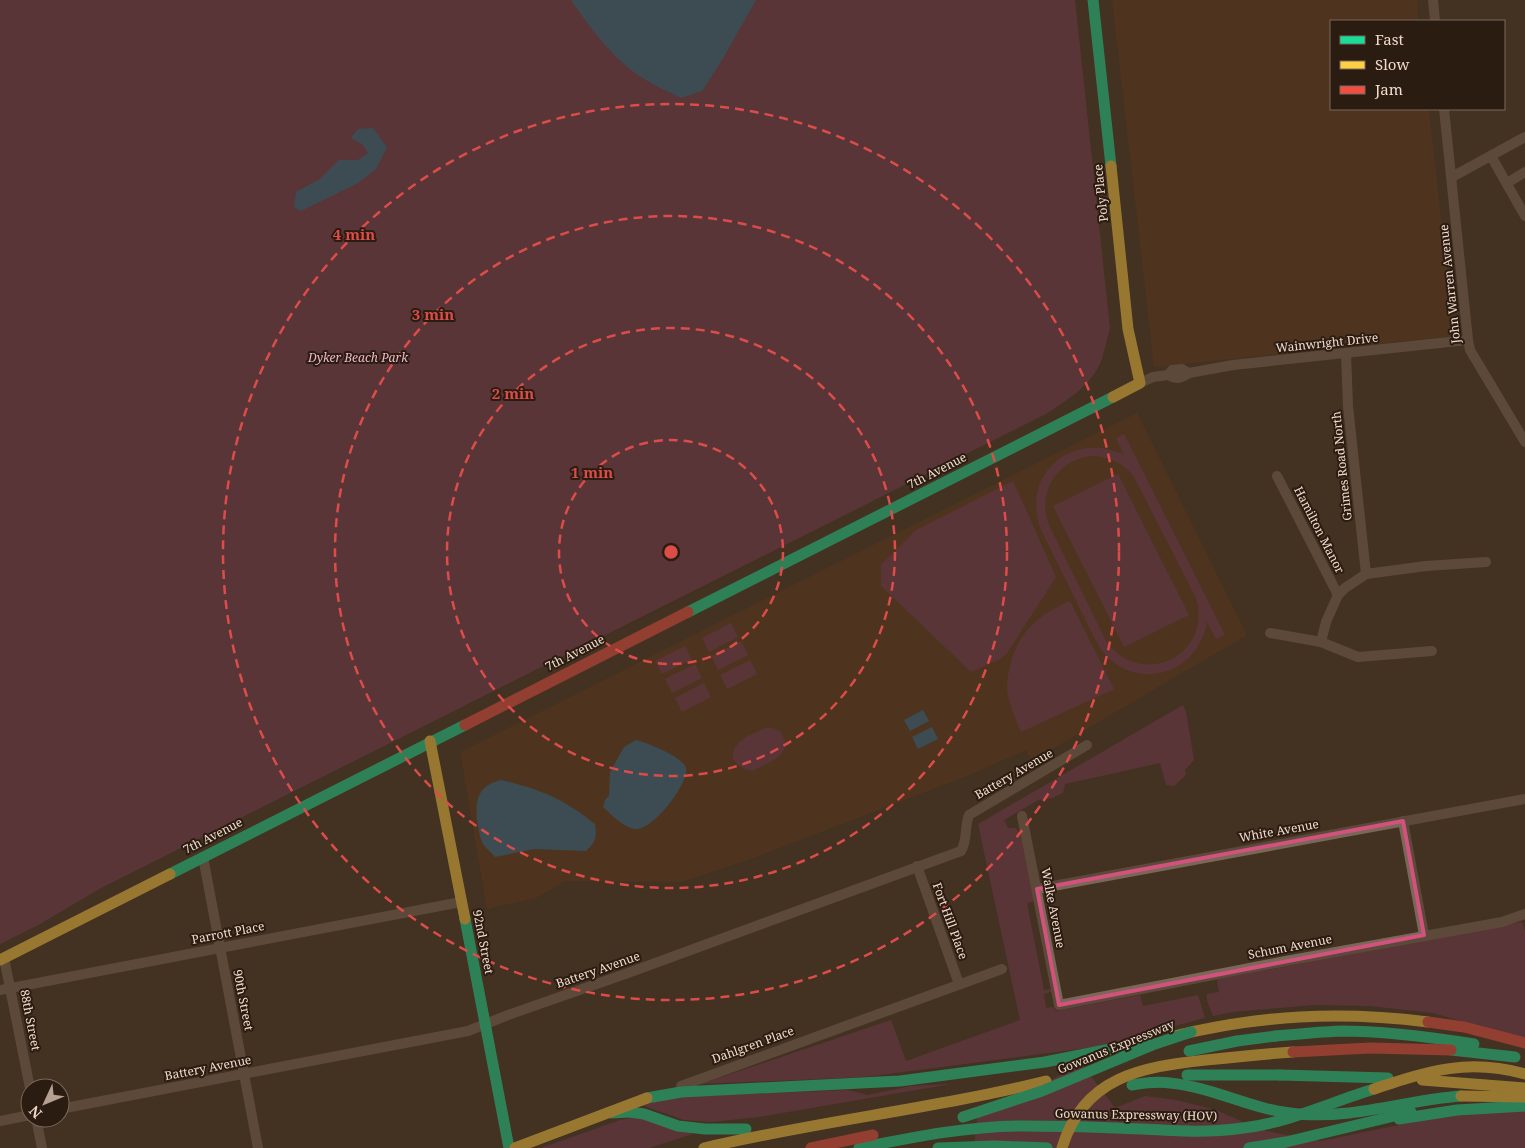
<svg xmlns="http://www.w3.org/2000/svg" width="1525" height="1148" font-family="'Noto Serif',serif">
<rect width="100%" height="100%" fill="#433122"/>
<g fill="#5c3619">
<polygon points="1112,0 1417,0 1419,21 1331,21 1331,109 1429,109 1454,336 1154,367"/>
<polygon points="1137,413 1247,635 1032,761 1026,750 972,774 759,856 682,882 565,881 536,898 487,909 460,752"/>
</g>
<g fill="#763a50" fill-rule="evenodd">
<path d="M0 0H1075L1110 328C1107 338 1105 349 1102 359 1092 385 1069 399 1046 414L101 888 40 924 0 944Z"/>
<path d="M1124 434 1225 635 1216 639 1207 622C1197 679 1127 694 1097 643L1042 532C1018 477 1071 429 1124 455L1116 438ZM1090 456C1108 456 1121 462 1133 475L1196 598C1213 656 1141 690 1106 641L1048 523C1038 491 1057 461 1090 456Z"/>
<polygon points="1118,474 1189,615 1124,647 1053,506"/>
<polygon points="1013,481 1056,577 1007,653 1000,659 971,672 881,586 881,565 916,530"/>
<path d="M1070 601 1114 689 1021 732C1016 720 1011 709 1008 696 1006 685 1008 673 1011 662 1021 629 1040 614 1070 601Z"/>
<polygon points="731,623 738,637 709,652 702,638"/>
<polygon points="741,641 748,655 718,670 711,656"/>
<polygon points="685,646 692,660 662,674 655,661"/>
<polygon points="750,660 757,674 727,689 720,675"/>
<polygon points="695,664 702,678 672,693 665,679"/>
<polygon points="704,683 711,697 682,712 675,698"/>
<polygon points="1183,705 1186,712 1194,760 1185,770 1186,775 1174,786 1166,785 1160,763 1065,784 1063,793 1052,798 1038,800 1004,820 1008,828 1015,828 1020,833 1034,901 1027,903 1044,990 1051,989 1051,992 1044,994 1046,1008 1054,1007 1056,1011 1140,995 1143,1006 1198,995 1205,1018 1155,1031 1111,1045 865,1077 701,1084 891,1020 906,1061 1020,1020 978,824"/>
<path d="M765 728H773L781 732 786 744C782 760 765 764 752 771 728 765 727 750 746 737 752 734 759 731 765 728Z"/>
<polygon points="1522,922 1525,931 1525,1039 1433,1013 1370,1006 1314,1005 1232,1012 1213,1016 1207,1001 1207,994 1219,992 1217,981 1219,979"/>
<polygon points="1081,1063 1115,1108 1145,1096 1176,1100 1216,1110 1259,1129 1276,1133 1321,1141 1525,1099 1525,1148 974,1148 978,1107 1044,1084"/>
<polygon points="951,1084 759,1117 712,1122 684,1120 641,1105 673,1097 848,1090 868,1095 911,1086"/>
<polygon points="637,1117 693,1134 649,1148 541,1148 620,1120"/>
</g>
<g fill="#336d8c">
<path d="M571 0H756L722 60 702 91 681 98C670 92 657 87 646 80 615 62 591 29 571 0Z"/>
<polygon points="373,128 387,147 376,169 358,183 301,211 294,207 296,192 320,179 339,160 358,160 368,153 362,144 351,138 358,129"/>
<polygon points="923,710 929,721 910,731 904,720"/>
<polygon points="932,727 938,739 918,749 912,737"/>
<path d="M636 740C647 743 682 756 686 768 690 782 652 833 634 829 622 826 612 815 603 807L605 800 609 796 610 772 624 747Z"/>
<path d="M501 780C540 789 563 798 595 824 597 837 596 842 586 851L534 849 495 857C491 852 484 847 482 842 479 835 478 826 477 819 475 799 479 785 501 780Z"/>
</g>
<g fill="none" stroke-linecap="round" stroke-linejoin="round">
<g stroke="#7a6758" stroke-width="10">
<polyline points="1433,0 1435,21"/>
<polyline points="1444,109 1468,340 1470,350 1525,442"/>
<polyline points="1491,156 1525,216"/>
<polyline points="1452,177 1525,137"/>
<polyline points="1507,183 1525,172"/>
<polyline points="1346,354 1348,406 1366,574"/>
<path d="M1168 375C1176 380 1182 378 1189 373L1233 365 1468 340"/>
<polyline points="1140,383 1153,377 1168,375 1172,370 1182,369 1189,373"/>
<polyline points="1277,476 1338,595"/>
<polyline points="1270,633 1321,642 1358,657 1432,651"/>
<polyline points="1321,642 1326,622 1338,595 1345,588 1366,574 1426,566 1486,562"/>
<polyline points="1022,816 1059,1005 1286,961 1502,922 1525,914"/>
<polyline points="1403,821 1424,935"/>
<polyline points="203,857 258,1148"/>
<polyline points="917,866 959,984"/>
<polyline points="1037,889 1525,799"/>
<polyline points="4,958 30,1088"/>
<polyline points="0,990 461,902"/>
<polyline points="681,1086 1002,969"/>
<path d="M60 1109 468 1031 508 1015 628 973 961 851C968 840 964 827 969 815L1087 745"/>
<polyline points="36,1118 42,1148"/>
<polyline points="0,1121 30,1115"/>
</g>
<g stroke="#16e098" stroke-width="11">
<polyline points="1093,0 1111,166"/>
<polyline points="688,612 1113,397"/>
<polyline points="170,874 465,725"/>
<polyline points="465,919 509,1148"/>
<path d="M1276 1036C1298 1034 1319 1032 1341 1031 1386 1031 1430 1037 1474 1044"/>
<polyline points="1280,1075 1388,1078"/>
<polyline points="647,1098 681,1092 900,1081 1045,1062 1146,1042"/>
<polyline points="611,1113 630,1112 644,1114 678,1126 705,1129 746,1129"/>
<polyline points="1399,1119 1457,1110 1525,1106"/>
<path d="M859 1148C914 1137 968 1126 1024 1126 1063 1126 1102 1127 1141 1129 1176 1131 1209 1133 1243 1128 1288 1123 1331 1102 1374 1089"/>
<polyline points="938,1148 994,1146 1047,1148"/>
<polyline points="1249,1148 1286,1142 1411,1112"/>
</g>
<g stroke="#ffcf43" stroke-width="11">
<polyline points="1111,166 1128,329 1140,383 1113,397"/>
<polyline points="430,741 465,919"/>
<polyline points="0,960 170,874"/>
<path d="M1174 1036C1260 1015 1340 1011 1428 1022"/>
<polyline points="1422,1080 1525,1088"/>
<path d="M1374 1089C1429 1071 1467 1058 1525 1074"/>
<polyline points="515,1148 647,1098"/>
<path d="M704 1148C817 1121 933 1109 1046 1081"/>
</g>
<g stroke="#f24e42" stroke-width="11">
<polyline points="465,725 688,612"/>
<polyline points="1428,1022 1464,1027 1525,1043"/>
<polyline points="811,1148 873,1135"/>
</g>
<g stroke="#16e098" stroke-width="11">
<polyline points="1451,1050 1515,1057"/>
<polyline points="1189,1051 1237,1041 1276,1036"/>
<polyline points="1187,1075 1280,1075"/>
<path d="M1132 1085C1145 1083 1157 1081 1170 1083 1214 1087 1254 1111 1299 1114 1354 1119 1406 1100 1461 1096"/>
<polyline points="963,1117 1042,1091 1155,1044 1191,1032"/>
</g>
<g stroke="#ffcf43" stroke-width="11">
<polyline points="1461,1096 1525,1097"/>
<path d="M1062 1148C1083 1077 1141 1067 1206 1060 1235 1057 1264 1054 1293 1052"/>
</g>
<polyline stroke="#f24e42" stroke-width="11" points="1293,1052 1370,1048 1451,1050"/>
</g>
<path d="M0 0H1525V1148H0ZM1403 821 1424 935 1059 1005 1037 889Z" fill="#433122" fill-opacity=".55" fill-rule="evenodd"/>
<path fill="none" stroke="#d0527d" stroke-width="4" stroke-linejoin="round" d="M1403 821 1424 935 1059 1005 1037 889Z"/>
<g fill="none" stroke="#dc4c49" stroke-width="2.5" stroke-dasharray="9 6">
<circle cx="671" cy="552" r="112"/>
<circle cx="671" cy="552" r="224"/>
<circle cx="671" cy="552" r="336"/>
<circle cx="671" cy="552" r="448"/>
</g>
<g text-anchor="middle" stroke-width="4" stroke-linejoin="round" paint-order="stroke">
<g font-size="12" fill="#f2dbcd" stroke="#2b1c11">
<text transform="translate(1101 193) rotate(-96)" y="4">Poly Place</text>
<text transform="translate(1450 284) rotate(-96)" y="4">John Warren Avenue</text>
<text transform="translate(1327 343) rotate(-6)" y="4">Wainwright Drive</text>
<text transform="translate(1342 466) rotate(-96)" y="4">Grimes Road North</text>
<text transform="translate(937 471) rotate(-27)" y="4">7th Avenue</text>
<text transform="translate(1319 530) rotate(63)" y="4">Hamilton Manor</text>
<text transform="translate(575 653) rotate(-27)" y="4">7th Avenue</text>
<text transform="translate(1014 774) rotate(-30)" y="4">Battery Avenue</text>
<text transform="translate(1279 831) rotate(-10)" y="4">White Avenue</text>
<text transform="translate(213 836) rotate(-27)" y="4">7th Avenue</text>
<text transform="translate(1053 908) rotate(79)" y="4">Walke Avenue</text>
<text transform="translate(950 921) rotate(70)" y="4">Fort Hill Place</text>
<text transform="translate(228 933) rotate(-11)" y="4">Parrott Place</text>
<text transform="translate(483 942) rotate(79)" y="4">92nd Street</text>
<text transform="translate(1290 947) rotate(-11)" y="4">Schum Avenue</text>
<text transform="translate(598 970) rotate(-19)" y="4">Battery Avenue</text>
<text transform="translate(243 1000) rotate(79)" y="4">90th Street</text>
<text transform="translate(30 1020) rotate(79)" y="4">88th Street</text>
<text transform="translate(753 1045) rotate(-20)" y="4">Dahlgren Place</text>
<text transform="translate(1116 1047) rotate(-22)" y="4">Gowanus Expressway</text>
<text transform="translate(208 1068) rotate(-11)" y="4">Battery Avenue</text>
<text transform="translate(1136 1115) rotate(1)" y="4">Gowanus Expressway (HOV)</text>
</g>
<g font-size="12" font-style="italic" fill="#f0b7cc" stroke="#2b1c11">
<text x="358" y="362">Dyker Beach Park</text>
</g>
</g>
<circle cx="671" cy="552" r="8" fill="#dc4c49" stroke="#2b1c11" stroke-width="2.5"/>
<g font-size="15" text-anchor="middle" font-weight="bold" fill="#dc4c49" stroke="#2b1c11" stroke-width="4" stroke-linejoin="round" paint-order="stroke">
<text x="354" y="240">4 min</text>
<text x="433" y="320">3 min</text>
<text x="513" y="399">2 min</text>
<text x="592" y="478">1 min</text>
</g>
<rect x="1330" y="20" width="175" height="90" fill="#2b1c11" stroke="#7b685c"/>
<rect x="1340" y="36" width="25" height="8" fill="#16e098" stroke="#7b685c"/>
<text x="1375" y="45" font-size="15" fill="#f2dbcd">Fast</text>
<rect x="1340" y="61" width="25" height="8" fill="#ffcf43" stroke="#7b685c"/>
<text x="1375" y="70" font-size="15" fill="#f2dbcd">Slow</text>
<rect x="1340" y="86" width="25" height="8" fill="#f24e42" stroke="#7b685c"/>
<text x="1375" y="95" font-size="15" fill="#f2dbcd">Jam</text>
<g transform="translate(45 1103) rotate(226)"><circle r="24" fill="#2b1c11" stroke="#7b685c"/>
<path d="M0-4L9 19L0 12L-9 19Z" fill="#b5a091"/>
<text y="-8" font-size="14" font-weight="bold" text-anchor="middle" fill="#f2dbcd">N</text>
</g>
</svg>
